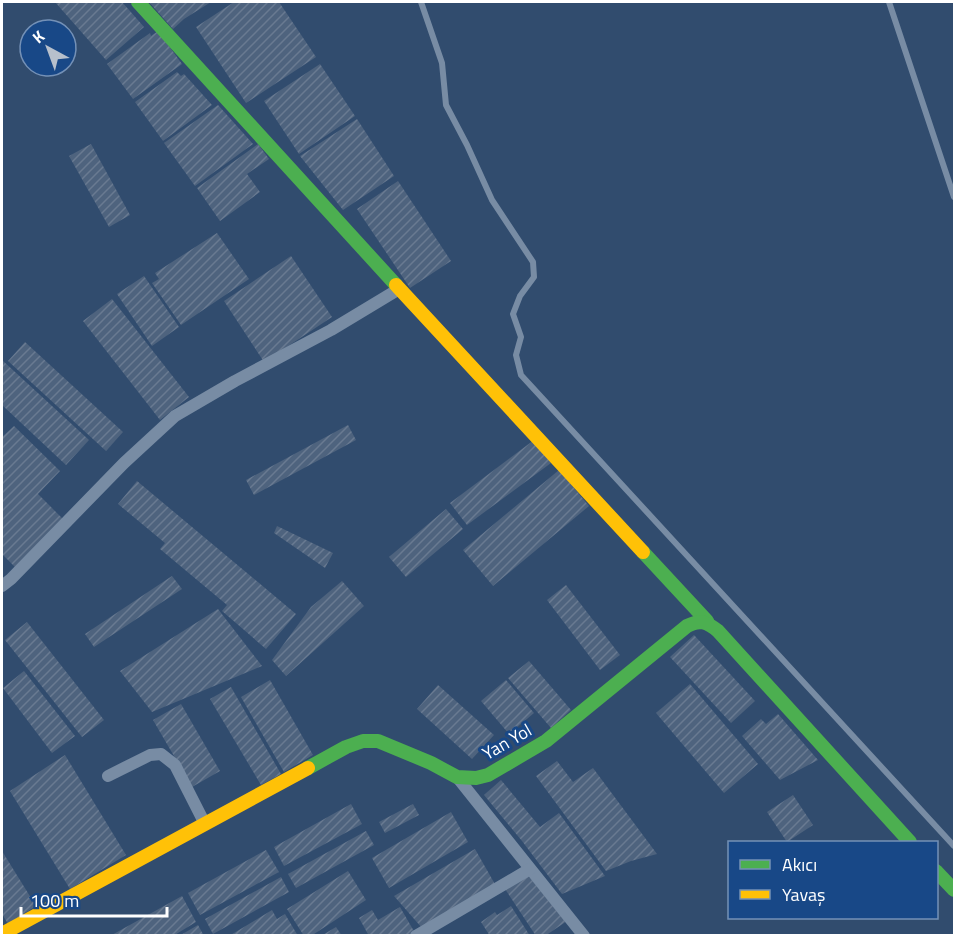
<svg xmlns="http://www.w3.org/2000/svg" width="956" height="937" font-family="'Titillium Web',sans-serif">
<defs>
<pattern id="building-hatch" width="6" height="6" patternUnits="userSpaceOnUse" patternTransform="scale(1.5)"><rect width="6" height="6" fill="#4e637e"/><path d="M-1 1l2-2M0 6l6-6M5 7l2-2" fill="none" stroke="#697a91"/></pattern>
</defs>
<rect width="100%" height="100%" fill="#314c6e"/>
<g fill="url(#building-hatch)">
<polygon points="55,2 122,2 144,27 106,60"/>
<polygon points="149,2 211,2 184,19 173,29"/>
<polygon points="234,2 279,2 316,57 246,103 196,27"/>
<polygon points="158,31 182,64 133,99 107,64 150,33 151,36"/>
<polygon points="320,64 355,116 299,154 264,101"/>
<polygon points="177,72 181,76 184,74 212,105 163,141 135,102"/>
<polygon points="218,105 253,144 195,186 164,143"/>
<polygon points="357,119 394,176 343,210 300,156"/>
<polygon points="91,144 130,215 109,227 69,156"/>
<polygon points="258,144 269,159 247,174 260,192 220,221 197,188"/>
<polygon points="398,181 451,261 410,288 357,209"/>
<polygon points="217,233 249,279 181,325 152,283 159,279 155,273"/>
<polygon points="291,256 332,317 264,362 224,301"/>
<polygon points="144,276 179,327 152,346 117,294"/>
<polygon points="112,299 189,397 160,420 83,321"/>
<polygon points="25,342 123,432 106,451 8,361"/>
<polygon points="2,360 89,440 66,465 2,405"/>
<polygon points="348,425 356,440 254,495 246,480"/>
<polygon points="14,426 60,471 38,494 63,519 16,568 2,554 2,437"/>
<polygon points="534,440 551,463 467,525 450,503"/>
<polygon points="559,470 589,506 493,586 463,550"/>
<polygon points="137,481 296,614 266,649 222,611 227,605 160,549 165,543 118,504"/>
<polygon points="446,509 463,529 406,577 389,557"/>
<polygon points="277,526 333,553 325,568 274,533"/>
<polygon points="172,576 182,589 94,647 85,634"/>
<polygon points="342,581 364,606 286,676 272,660 311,607"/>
<polygon points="566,585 620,655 600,670 547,600"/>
<polygon points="218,609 262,666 152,712 120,671"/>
<polygon points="27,622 104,720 82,737 5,640"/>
<polygon points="694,635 755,701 731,723 670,657"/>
<polygon points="529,661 571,710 551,728 508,678"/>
<polygon points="24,671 75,736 52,753 3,688"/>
<polygon points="270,680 313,755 284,772 241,697"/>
<polygon points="506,680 534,713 509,734 481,701"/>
<polygon points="690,684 758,764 724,793 656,713"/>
<polygon points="438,685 494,735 472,759 417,709"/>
<polygon points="231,687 281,774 261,785 210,699"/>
<polygon points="181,704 220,771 192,787 153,720"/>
<polygon points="778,714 818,760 780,780 742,736 761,719 766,724"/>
<polygon points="65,755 126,855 70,889 10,791"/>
<polygon points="557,761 573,782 593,768 657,854 631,861 606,871 536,776"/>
<polygon points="501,780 540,827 559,813 605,876 562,894 522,841 484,795"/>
<polygon points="793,795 813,825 787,842 767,812"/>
<polygon points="351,804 362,824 284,866 274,847"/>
<polygon points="413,804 419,815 385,833 379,822"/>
<polygon points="451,812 468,842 389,888 372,858"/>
<polygon points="366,831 374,845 296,888 288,874"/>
<polygon points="475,849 496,886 422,928 394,896"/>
<polygon points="266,850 279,872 200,915 188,893"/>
<polygon points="2,851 36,906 8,924 2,914"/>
<polygon points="348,871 366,900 311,936 304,936 287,909"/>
<polygon points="527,875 553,900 567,921 545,936 536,936 505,889"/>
<polygon points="281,877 289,892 213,934 205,919"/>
<polygon points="182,896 196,922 173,936 110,936"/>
<polygon points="511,906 530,936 490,936 481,922 495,912 497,915"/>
<polygon points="400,907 415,933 411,936 369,936 359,918 372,910 378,920"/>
<polygon points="272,910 277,919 285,914 298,936 229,936"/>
<polygon points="198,925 204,936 179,936"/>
<polygon points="336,927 342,936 321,936"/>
</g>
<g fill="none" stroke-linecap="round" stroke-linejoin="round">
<g stroke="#788ca4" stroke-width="6">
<polyline points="421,2 442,63 446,105 467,145 492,200 533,262 534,277 520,296 513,314 521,337 516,355 521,375 954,846"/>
<polyline points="889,2 954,197"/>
</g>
<g stroke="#788ca4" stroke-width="12">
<polyline points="2,586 11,579 124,463 175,416 235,381 331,330 399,289"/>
<polyline points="108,776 150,755 161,754 175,765 205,824"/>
<polyline points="457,777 584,936"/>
<polyline points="416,936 530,869"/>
</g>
<g stroke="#4caf50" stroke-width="14">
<polyline points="138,2 396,285"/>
<polyline points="643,552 707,621"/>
<path d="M308 768 346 747 363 741H378L431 763 457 777 476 778 488 775 546 741 687 626C700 619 707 622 718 631L910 842"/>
<polyline points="936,871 954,890"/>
</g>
<g stroke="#ffc107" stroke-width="14">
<polyline points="396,285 643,552"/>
<polyline points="2,934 308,768"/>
</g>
</g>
<g text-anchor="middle" stroke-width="6" stroke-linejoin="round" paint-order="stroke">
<g font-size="18" fill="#fff" stroke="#184887">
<text transform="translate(507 742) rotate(-30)" y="6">Yan Yol</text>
</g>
</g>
<rect width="956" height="937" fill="none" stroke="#ffffff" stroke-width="6"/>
<rect x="728" y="841" width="210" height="78" fill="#184887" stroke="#7491b7" stroke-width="1.5"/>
<rect x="740" y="860" width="30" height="9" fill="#4caf50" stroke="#7491b7" stroke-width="1.5"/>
<text x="782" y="871" font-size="18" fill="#ffffff">Akıcı</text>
<rect x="740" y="890" width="30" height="9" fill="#ffc107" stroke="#7491b7" stroke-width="1.5"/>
<text x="782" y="901" font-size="18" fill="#ffffff">Yavaş</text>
<g transform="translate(48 48) rotate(319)"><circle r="28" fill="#184887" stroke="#7491b7" stroke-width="1.5"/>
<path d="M0-4.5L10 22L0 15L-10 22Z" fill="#b7c0cc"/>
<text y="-9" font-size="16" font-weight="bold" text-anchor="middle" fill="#ffffff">K</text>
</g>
<path d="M21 907v9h146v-9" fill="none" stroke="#ffffff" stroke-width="3"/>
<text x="30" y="907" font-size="18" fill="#ffffff" stroke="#184887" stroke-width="4.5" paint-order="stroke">100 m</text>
</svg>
